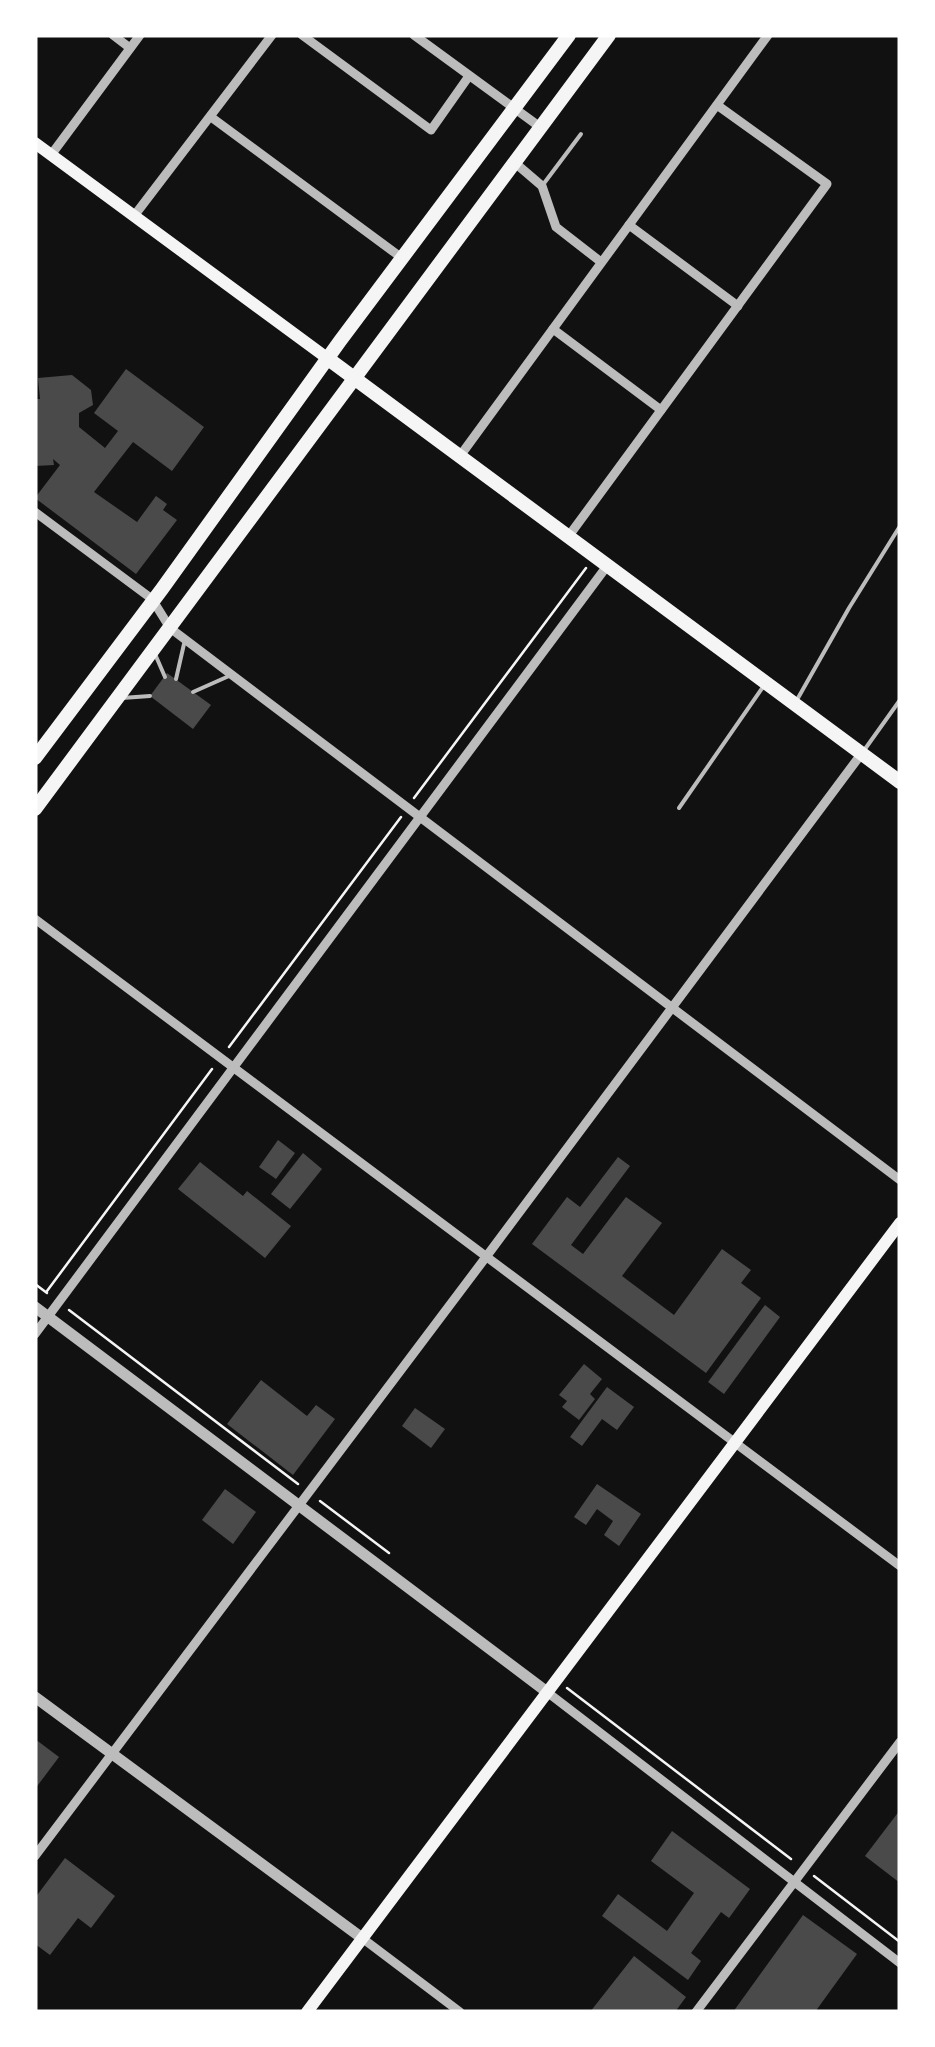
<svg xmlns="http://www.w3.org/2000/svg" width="935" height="2047" font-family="'Fira Sans Condensed',sans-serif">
<rect width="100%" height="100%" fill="#111"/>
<g fill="#4a4a4a">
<polygon points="126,369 204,427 172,471 133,442 94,492 137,522 156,496 167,504 163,510 177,520 136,574 35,498 60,465 53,459 54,465 35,466 35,399 40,399 38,378 72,375 91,390 93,405 79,413 79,427 105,448 118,431 94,413"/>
<polygon points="167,673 211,705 193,729 150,696"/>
<polygon points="278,1140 295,1153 276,1179 259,1167"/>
<polygon points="303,1153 322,1169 290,1209 271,1194"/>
<polygon points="618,1157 630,1166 571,1245 583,1254 626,1197 662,1223 622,1276 674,1315 722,1249 751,1270 741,1283 761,1298 706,1373 532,1244 567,1197 580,1207"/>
<polygon points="200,1162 243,1196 247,1191 291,1226 265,1258 178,1189"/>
<polygon points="765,1305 780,1317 724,1394 708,1382"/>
<polygon points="584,1364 602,1379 590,1394 595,1399 579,1420 562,1407 567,1401 559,1395"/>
<polygon points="261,1380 307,1416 316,1405 335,1419 293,1475 227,1424"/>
<polygon points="607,1387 634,1407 617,1430 602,1419 582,1446 570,1437"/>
<polygon points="415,1408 445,1429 431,1448 402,1426"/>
<polygon points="597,1484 641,1514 619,1546 604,1535 613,1521 597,1509 586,1525 574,1517"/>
<polygon points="225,1489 256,1512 233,1544 202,1520"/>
<polygon points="35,1739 59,1757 35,1789"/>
<polygon points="900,1810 900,1883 865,1856"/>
<polygon points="672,1831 750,1889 729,1918 721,1912 691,1953 701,1961 688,1980 602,1916 618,1894 667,1931 694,1893 651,1861"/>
<polygon points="65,1858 115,1896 91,1928 78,1918 50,1955 35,1944 35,1898"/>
<polygon points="803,1915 857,1954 815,2012 733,2012"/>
<polygon points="634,1956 686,1997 675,2012 590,2012"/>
</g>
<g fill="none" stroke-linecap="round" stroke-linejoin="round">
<g stroke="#f5f5f5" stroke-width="2.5">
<polyline points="414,798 586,568"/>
<polyline points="229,1047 401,817"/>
<polyline points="35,1284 47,1293"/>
<polyline points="47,1291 212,1069"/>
<polyline points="69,1310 298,1484"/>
<polyline points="320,1501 389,1553"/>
<polyline points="567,1688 791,1859"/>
<polyline points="814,1876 900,1942"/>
</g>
<g stroke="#bcbcbc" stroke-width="4">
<polyline points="542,186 581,134"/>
<polyline points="155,654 165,677"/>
<polyline points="176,679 184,644"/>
<polyline points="193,692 229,676"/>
<polyline points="122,698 150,696"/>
<polyline points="798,698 849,608 900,526"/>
<polyline points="865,749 900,700"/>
<polyline points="679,808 763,687"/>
</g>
<g stroke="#bcbcbc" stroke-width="9">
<polyline points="113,35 130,48"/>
<polyline points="302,35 431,130 469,76"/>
<polyline points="414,35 540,127"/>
<polyline points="211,117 402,258"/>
<polyline points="51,155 140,35"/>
<polyline points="514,162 542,186 556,227 601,262"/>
<polyline points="134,216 272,35"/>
<polyline points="629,225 738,306"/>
<polyline points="553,329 661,410"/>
<polyline points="460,456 768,35"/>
<polyline points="35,512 152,599 170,628 900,1180"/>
<polyline points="568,537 827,184 717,105"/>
<polyline points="35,919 900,1566"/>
<polyline points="35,1334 607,566"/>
<polyline points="547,1692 900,1963"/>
<polyline points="35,1856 486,1257 862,753"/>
<polyline points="362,1938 460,2012"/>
<polyline points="696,2012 900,1742"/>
</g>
<g stroke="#bcbcbc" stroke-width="11">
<polyline points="35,1307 547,1692"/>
<polyline points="35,1697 362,1938"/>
</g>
<g stroke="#f5f5f5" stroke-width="12">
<polyline points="35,143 327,358"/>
<polyline points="307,2012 900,1223"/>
</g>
<g stroke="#f5f5f5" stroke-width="14">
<polyline points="327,358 900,782"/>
<polyline points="35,758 162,589 340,341 569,35"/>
<polyline points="35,809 609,35"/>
</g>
</g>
<rect width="935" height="2047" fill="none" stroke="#ffffff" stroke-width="75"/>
</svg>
